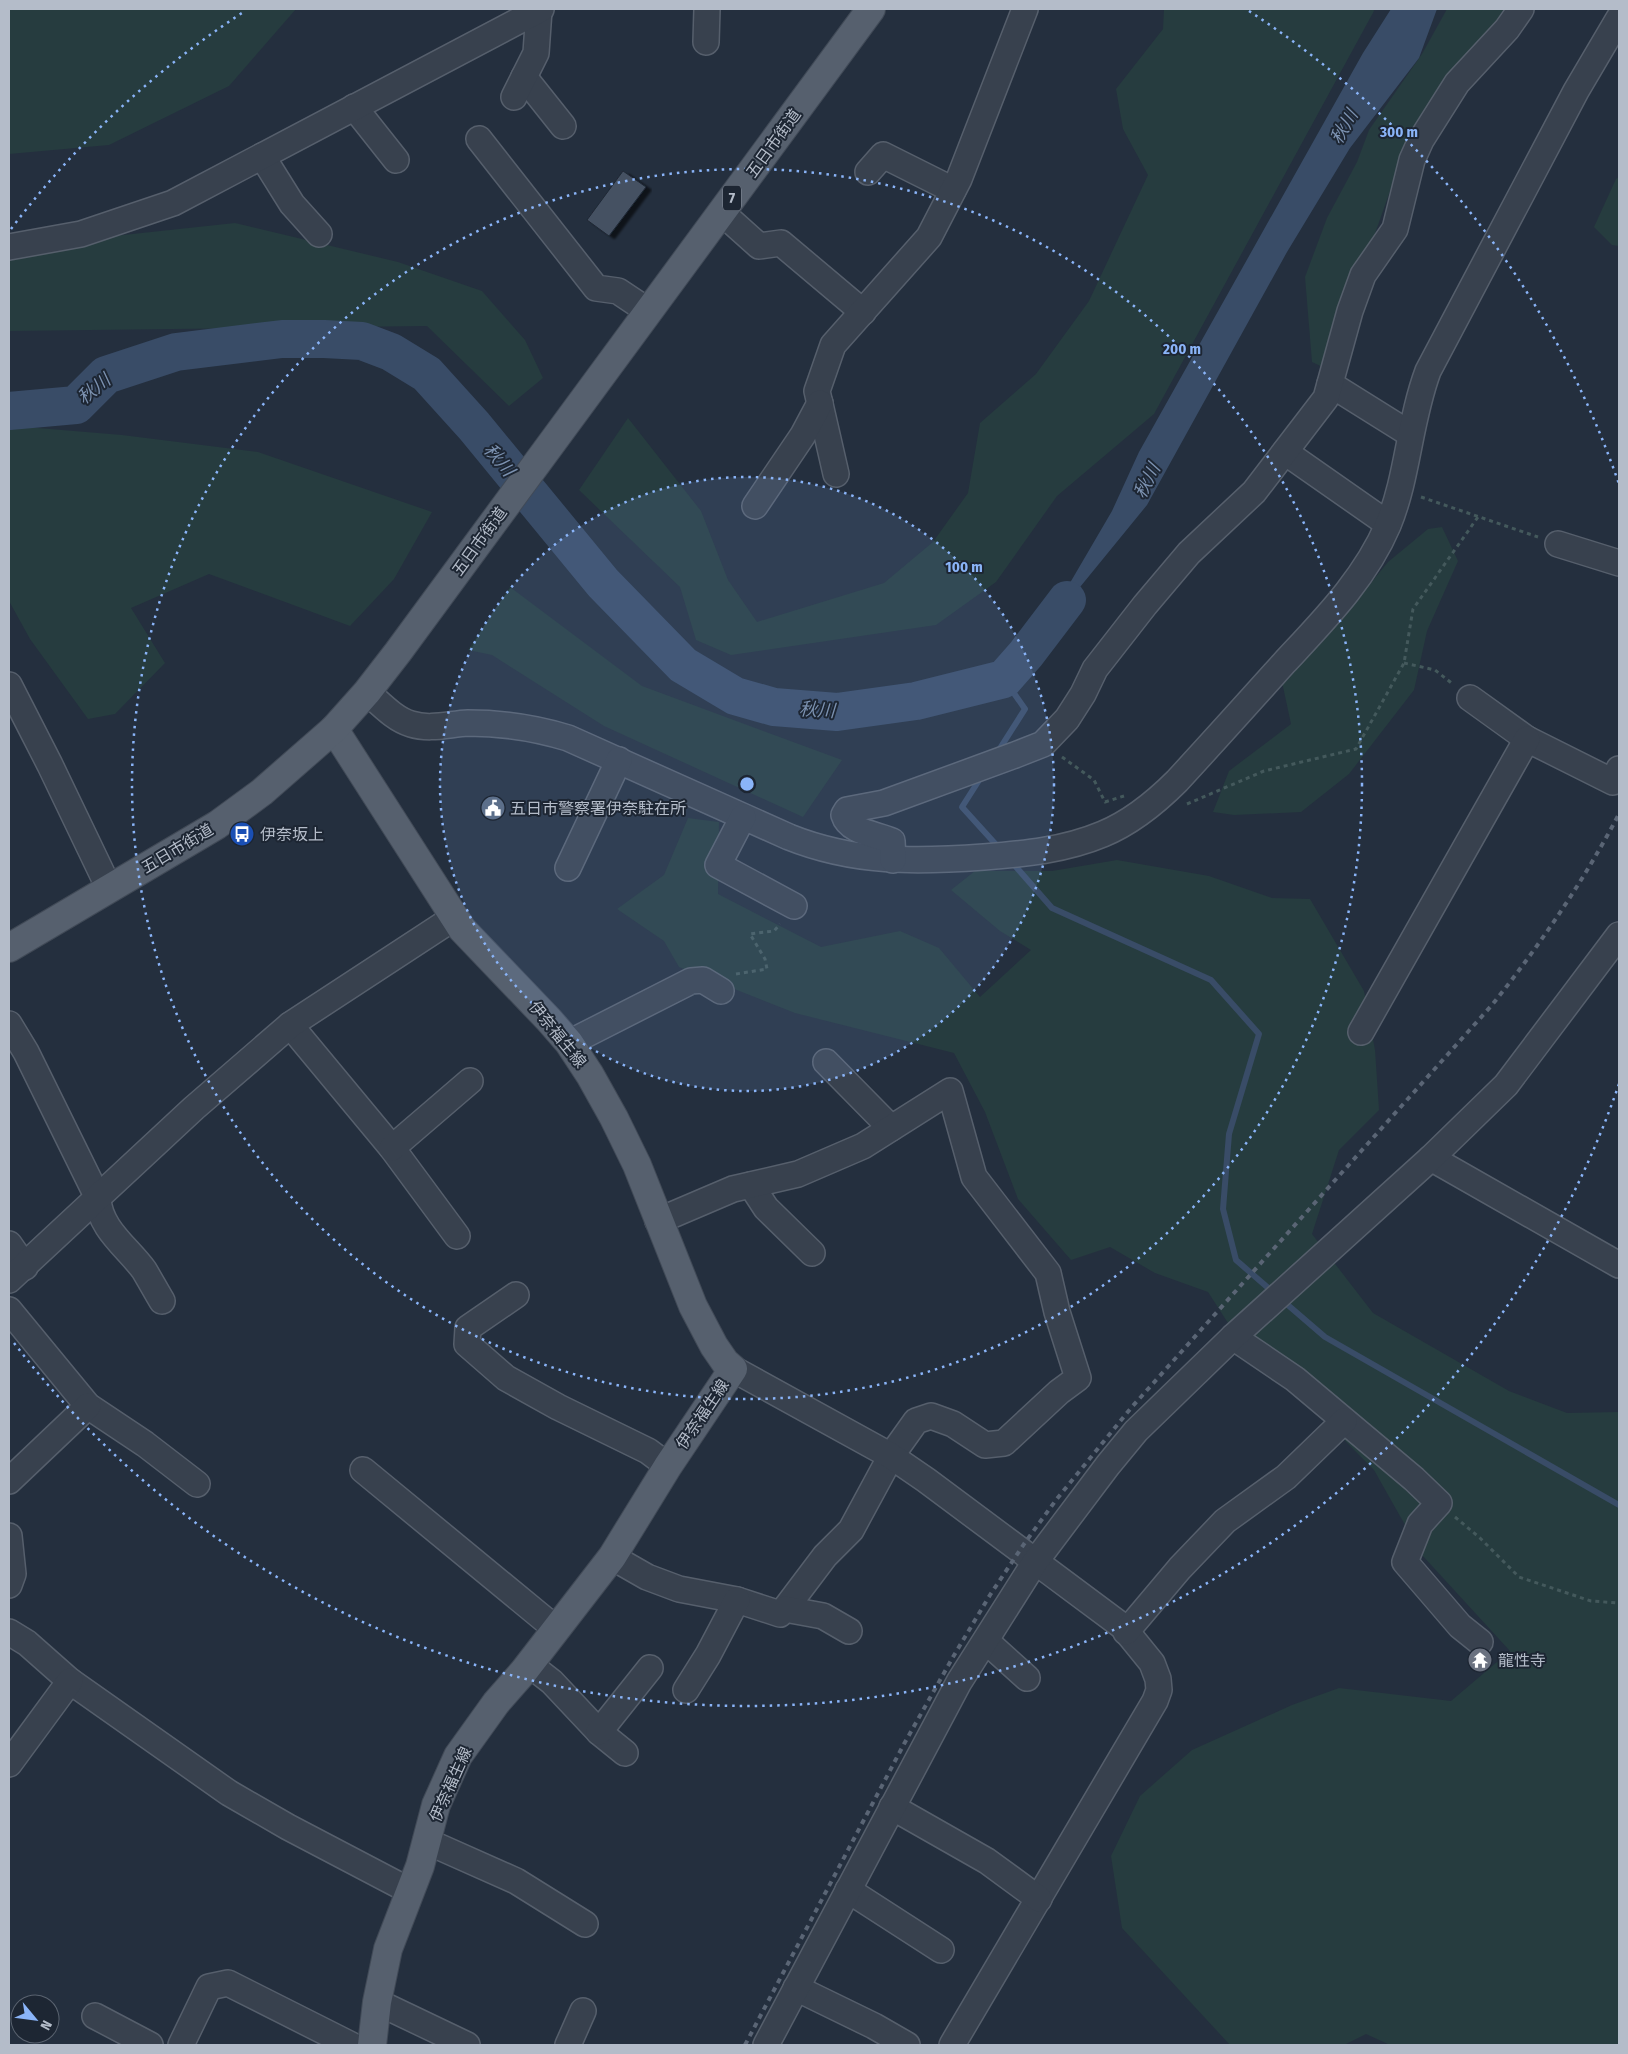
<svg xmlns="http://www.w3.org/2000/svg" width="1628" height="2054" font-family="'Fira Sans Condensed','Noto Sans JP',sans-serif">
<defs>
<filter id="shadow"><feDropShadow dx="5.5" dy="3" stdDeviation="1" flood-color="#0009"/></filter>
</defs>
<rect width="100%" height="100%" fill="#242f3e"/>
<g fill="#263c3f">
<polygon points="9,9 296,9 229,86 109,145 9,154"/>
<polygon points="1164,9 1373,9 1374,11 1154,414 1057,496 996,582 936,625 731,655 696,640 680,587 579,490 628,418 701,511 728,580 757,622 884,583 933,542 968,493 980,423 1036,374 1089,301 1148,175 1123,129 1116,89 1163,29"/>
<polygon points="1447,9 1504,9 1483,44 1412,145 1395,177 1327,369 1312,362 1305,277 1327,218 1357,162 1369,130 1422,54"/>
<polygon points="1619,177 1619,246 1612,245 1594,227 1616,179"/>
<polygon points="235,223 398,262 482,291 525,340 543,378 509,406 427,326 9,331 9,260 114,236"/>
<polygon points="14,426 122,435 258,452 432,512 394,579 350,626 209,574 131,608 165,663 115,714 88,719 30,639 9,601 9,428"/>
<polygon points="1442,527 1458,561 1427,631 1414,690 1349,774 1301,812 1234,815 1213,812 1229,771 1291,724 1282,682 1326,638 1388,562 1428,529"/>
<polygon points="510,587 642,686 842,760 803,817 604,726 492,655 468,650"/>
<polygon points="688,818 719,822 718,894 821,947 900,931 939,948 980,997 1031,950 1000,931 951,890 975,871 1052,871 1117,860 1209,876 1272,898 1310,899 1364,991 1375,1050 1379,1110 1339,1150 1312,1234 1373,1313 1509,1391 1567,1413 1619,1412 1619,2045 1390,2045 1366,2034 1344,2045 1230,2045 1122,1928 1111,1856 1140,1796 1192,1750 1292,1705 1339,1688 1451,1701 1510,1651 1422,1555 1374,1470 1228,1323 1208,1292 1155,1273 1110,1247 1071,1260 1018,1199 985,1112 954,1053 795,1013 679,967 664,941 617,909 664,875"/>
</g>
<polygon fill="#394c67" points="1391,9 1437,9 1419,58 1350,148 1287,252 1147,505 1036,641 1112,511 1139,452 1363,53"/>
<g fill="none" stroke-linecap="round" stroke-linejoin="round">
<g stroke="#394c67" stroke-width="6">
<polyline points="997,753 1025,709 1004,679"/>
<polyline points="983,774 962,807 1000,849"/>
<polyline points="1010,860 1052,908 1211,980 1259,1034 1229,1134 1223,1209 1236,1260 1274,1293"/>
<polyline points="1282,1300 1325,1337 1619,1505"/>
</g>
<polyline stroke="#394c67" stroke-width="38" points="9,411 76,405 106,375 176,352 282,339 324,339 362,341 391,352 427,374 474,426 603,583 683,665 735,696 774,707 837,712 916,701 1004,679 1026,654 1067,600"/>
</g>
<polygon fill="#455162" stroke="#1f2835" filter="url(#shadow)" points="623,171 646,187 609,236 587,220"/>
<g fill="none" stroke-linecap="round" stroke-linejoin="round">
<defs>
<g id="minor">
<polyline points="706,42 707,9"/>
<polyline points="524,77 563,126"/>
<polyline points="514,97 536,53 539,10"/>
<polyline points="354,107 396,160"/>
<polyline points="479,139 596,288 618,291 648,311"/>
<polyline points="262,156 292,204 319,234"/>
<polyline points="868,172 883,155 953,190"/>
<polyline points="721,212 759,246 781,243 863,312"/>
<polyline points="9,247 81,234 173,203 541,9"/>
<polyline points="1330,384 1410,434"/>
<polyline points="1285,452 1388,524"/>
<polyline points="836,474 817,391 833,345 929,237 959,179 1025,9"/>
<polyline points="755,506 803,435 820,403"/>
<polyline points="1558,544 1619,563"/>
<polyline points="9,685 50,765 109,888"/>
<path d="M367 692C380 703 394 719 411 724 430 730 449 724 468 723 502 723 536 728 568 738L789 837C854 863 915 862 984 857 1024 854 1065 850 1103 834 1132 822 1155 803 1177 781 1213 742 1248 703 1284 663 1323 621 1365 579 1388 525 1408 477 1409 422 1428 371L1576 91 1619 18"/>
<polyline points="1470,698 1527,739 1613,782 1619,769"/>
<polyline points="743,817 718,865 794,906"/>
<path d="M893 860 892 841C876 834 849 832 844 815L847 810 884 803 1015 755 1043 744 1067 719 1083 694 1095 669 1145 605 1189 553 1254 492 1326 398 1350 311 1363 275 1395 229 1412 160 1421 140 1457 83 1507 29 1521 9"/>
<polyline points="568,868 619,760"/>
<path d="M9 1024 26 1052 98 1198C99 1228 127 1247 144 1270 150 1280 156 1291 162 1301"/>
<polyline points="290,1025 392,1148 457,1236"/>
<polyline points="1361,1032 1527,739"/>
<polyline points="569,1043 691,981 703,980 721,991"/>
<polyline points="826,1062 891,1128"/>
<polyline points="392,1148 470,1081"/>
<polyline points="1431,1158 1619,1265"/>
<polyline points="751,1185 766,1208 812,1253"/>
<polyline points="658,1221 733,1189 798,1174 863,1146 950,1091 974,1177 1048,1273 1057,1312 1078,1378 1059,1392 1004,1443 985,1445 953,1424 931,1416 916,1421 891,1456 851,1530 825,1556 785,1609"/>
<polyline points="9,1244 25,1267"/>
<polyline points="9,1280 194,1108 290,1025 455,917"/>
<polyline points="516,1295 468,1328 467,1344 506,1378 558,1407 648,1451 668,1466"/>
<polyline points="9,1310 88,1406 145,1444 197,1484"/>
<polyline points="1233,1337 1295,1379 1414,1479 1439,1503 1420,1524 1405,1562 1460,1626 1480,1642"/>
<polyline points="733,1369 891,1456 926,1480 1122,1626 1152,1663 1158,1679 1159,1690 1155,1701 952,2045"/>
<polyline points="363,1470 556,1629"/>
<polyline points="9,1481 88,1406"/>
<polyline points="9,1536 13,1574 9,1585"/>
<polyline points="612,1557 647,1577 679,1589 737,1600 780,1614 785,1609 823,1616 849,1631"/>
<polyline points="9,1632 27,1643 70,1681 229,1793 288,1827 410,1891"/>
<polyline points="1126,1632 1180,1568 1225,1521 1286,1477 1344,1421"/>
<polyline points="986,1641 1027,1678"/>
<polyline points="529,1664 552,1682 599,1732 625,1753"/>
<polyline points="686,1690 708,1655 737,1600"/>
<polyline points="599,1732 650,1668"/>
<polyline points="9,1764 70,1681"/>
<polyline points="892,1807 987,1861 1039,1899"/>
<polyline points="426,1841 516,1881 585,1924"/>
<polyline points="848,1890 941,1950"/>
<polyline points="796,1988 874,2026 907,2045"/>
<polyline points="377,2002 467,2045"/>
<polyline points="95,2016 150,2045"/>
<polyline points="181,2045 209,1987 228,1983 351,2045"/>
<polyline points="568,2045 583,2011"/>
<polyline points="766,2045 959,1682 1035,1562 1108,1465 1136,1431 1233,1337 1431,1158 1506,1085 1619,935"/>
</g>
<g id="major">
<polyline points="334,729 462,929 549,1020 569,1043 590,1075 614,1118 637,1165 693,1306 714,1346 725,1362 733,1369 668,1466 612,1557 524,1671 496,1703 458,1756 436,1805 420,1866 388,1949 377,2002 372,2045"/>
<polyline points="9,948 217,825 262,792 334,729 367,692 398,652 871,9"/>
</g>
</defs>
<use href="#minor" stroke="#565f6c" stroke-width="28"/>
<use href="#major" stroke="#414a57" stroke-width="30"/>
<g stroke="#44595c" stroke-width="3" stroke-dasharray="4 4" stroke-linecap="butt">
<polyline points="1421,497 1538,537"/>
<polyline points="1404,663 1435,670 1454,685"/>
<polyline points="1062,757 1094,780 1105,802 1124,796"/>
<polyline points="1187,804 1264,771 1356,749 1404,663 1413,609 1478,517"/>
<polyline points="736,974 767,969 765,959 750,934 774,931 780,924"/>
<polyline points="1455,1517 1480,1538 1519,1577 1591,1601 1619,1603"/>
</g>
<use href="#minor" stroke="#38414e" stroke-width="25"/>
<use href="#major" stroke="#56606e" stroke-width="28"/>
<path stroke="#5a6575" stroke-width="4" stroke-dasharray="5 5" stroke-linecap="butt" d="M745 2045 904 1744 953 1657 990 1595 1024 1544 1056 1500 1131 1408 1492 1005C1540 945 1583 882 1619 814"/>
</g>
<circle cx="747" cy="784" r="307" fill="#8ab4f8" fill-opacity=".12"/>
<g fill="none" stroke="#8ab4f8" stroke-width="2.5" stroke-dasharray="2.5 5">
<circle cx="747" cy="784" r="307"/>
<circle cx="747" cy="784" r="615"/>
<path d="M1619 1084A922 922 0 0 1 11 1339M11 229A922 922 0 0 1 245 11M1249 11A922 922 0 0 1 1619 484"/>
</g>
<defs>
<symbol id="civic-disc" viewBox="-11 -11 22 22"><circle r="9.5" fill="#5c6f8a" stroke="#1d2633"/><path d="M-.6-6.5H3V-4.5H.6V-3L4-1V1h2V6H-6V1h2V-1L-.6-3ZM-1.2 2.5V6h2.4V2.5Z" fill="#fff"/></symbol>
<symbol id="bus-disc" viewBox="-11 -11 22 22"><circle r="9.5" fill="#1a4fb4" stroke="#1d2633"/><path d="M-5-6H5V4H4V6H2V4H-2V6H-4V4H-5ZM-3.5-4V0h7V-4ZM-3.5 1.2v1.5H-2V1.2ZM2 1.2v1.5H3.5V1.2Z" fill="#fff"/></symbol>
<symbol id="temple-disc" viewBox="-11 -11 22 22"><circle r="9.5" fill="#6b7280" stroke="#1d2633"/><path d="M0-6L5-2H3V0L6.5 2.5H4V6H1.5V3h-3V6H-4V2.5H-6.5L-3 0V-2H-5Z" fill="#fff"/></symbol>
</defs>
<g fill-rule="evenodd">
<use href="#civic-disc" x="479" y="794" width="28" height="28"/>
<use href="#bus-disc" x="228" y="820" width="28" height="28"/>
<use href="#temple-disc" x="1466" y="1646" width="28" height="28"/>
</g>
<g text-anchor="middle" stroke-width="4" stroke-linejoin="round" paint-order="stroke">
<rect fill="#1d2633" stroke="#878f9c" stroke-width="1" x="723" y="185.5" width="18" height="25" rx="4"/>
<g font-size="15" font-weight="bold" fill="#b4bcc9">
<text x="732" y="203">7</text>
</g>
<g font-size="16" fill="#b4bcc9" stroke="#1d2633">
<text transform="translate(773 143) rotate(-54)" y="6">五日市街道</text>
<text transform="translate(479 541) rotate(-54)" y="6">五日市街道</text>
<text transform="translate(177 848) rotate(-31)" y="6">五日市街道</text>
<text transform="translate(558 1034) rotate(51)" y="6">伊奈福生線</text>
<text transform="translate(702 1414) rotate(-56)" y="6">伊奈福生線</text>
<text transform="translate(450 1784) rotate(-66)" y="6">伊奈福生線</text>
</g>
<g font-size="16" fill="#b4bcc9" stroke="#1d2633" text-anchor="start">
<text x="510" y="814">五日市警察署伊奈駐在所</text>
<text x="260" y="840">伊奈坂上</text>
<text x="1498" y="1666">龍性寺</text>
</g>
<g font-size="18" font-style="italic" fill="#7c92b1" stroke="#1d2633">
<text transform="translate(1344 127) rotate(-60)" y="6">秋川</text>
<text transform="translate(94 389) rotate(-39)" y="6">秋川</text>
<text transform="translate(499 460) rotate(50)" y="6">秋川</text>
<text transform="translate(1147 481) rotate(-63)" y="6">秋川</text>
<text transform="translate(817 710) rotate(3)" y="6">秋川</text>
</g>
</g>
<circle cx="747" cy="784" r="8" fill="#8ab4f8" stroke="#1d2633" stroke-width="2.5"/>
<g font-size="15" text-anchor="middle" font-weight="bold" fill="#8ab4f8" stroke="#1d2633" stroke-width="4" stroke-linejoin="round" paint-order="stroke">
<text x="1399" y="137">300 m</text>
<text x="1182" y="354">200 m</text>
<text x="964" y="572">100 m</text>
</g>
<rect width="1628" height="2054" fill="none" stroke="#b4bcc9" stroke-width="20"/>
<g transform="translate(35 2019) rotate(119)"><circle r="24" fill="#1d2633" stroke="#59626f"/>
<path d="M0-4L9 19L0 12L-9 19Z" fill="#8ab4f8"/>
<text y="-8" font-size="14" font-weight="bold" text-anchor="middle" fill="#b4bcc9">N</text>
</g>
</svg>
